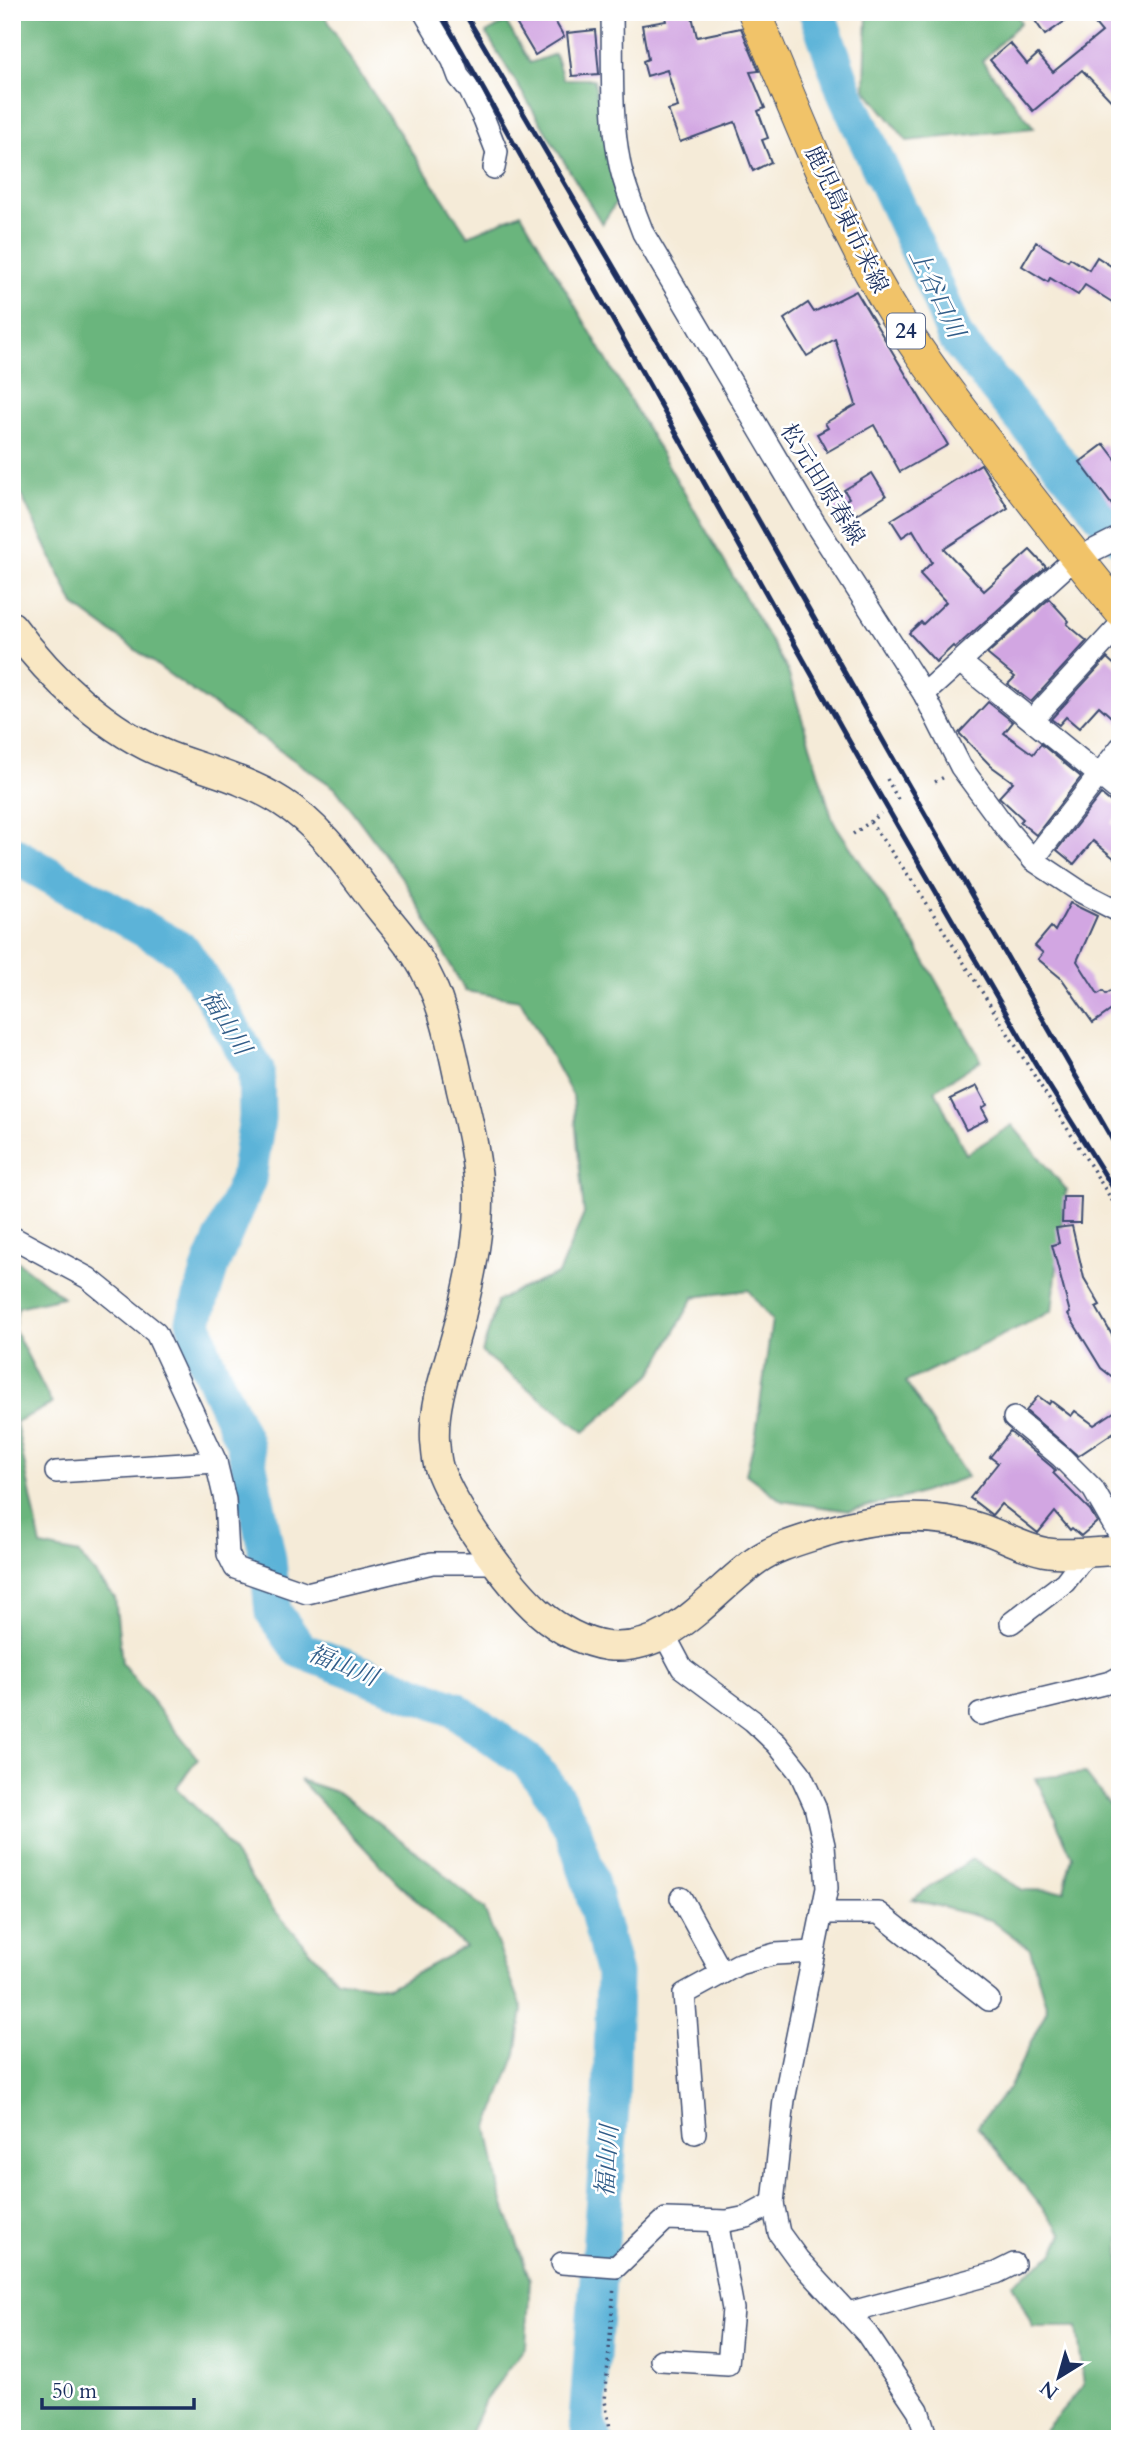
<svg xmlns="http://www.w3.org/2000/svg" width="1132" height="2451" font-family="Cardo,'Noto Serif JP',serif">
<rect width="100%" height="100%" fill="#fff"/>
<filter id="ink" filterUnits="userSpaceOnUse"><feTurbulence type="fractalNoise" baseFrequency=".0143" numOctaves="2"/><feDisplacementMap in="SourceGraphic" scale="14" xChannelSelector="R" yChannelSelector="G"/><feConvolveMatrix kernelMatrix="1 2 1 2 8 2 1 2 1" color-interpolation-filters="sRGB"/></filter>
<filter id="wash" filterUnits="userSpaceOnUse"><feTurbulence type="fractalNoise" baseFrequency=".00686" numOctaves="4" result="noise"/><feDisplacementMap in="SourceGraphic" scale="28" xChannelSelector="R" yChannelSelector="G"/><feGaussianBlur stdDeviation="1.57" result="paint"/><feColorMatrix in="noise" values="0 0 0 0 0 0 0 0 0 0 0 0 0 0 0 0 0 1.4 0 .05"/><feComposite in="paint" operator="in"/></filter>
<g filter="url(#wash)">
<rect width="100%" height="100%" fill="#f5ebd8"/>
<g fill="#6bb57d" stroke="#43726e" stroke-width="2">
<polygon points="12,12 323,12 349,57 468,236 521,213 787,669 833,821 918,949 981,1060 935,1090 966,1154 1012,1125 1066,1189 1052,1311 906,1382 967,1477 915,1495 849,1511 782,1501 746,1474 756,1433 772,1320 748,1290 694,1297 651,1375 584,1432 482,1353 497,1302 516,1291 558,1274 584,1214 573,1096 520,1000 465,991 405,882 335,788 184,685 74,605 16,484 12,475"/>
<polygon points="867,12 1015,12 1021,22 982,61 1034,128 907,141 865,89"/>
<polygon points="506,22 530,63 555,54 563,79 594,79 602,127 619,198 602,224 486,33"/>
<polygon points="12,1257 63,1297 18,1307 14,1329 52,1404 16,1422 41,1546 79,1554 115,1598 122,1663 198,1759 176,1788 213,1825 274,1910 336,1980 389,1988 465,1947 397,1882 300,1780 339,1793 435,1866 484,1909 523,2010 516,2054 488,2127 501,2196 530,2280 526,2346 484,2402 468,2439 12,2439"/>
<polygon points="1085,1773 1120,1818 1120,2439 1037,2439 1084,2385 1077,2327 1033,2327 1012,2284 1053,2254 1063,2234 977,2126 1009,2088 1047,2009 1030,1949 991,1920 912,1899 972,1859 1023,1890 1064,1891 1072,1856 1036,1778"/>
</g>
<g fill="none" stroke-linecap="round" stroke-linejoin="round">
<g stroke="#5bb3d8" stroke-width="37">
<polyline points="817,12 846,95 933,282 955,337 1120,537"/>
<polyline points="12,854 183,951 208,988 256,1070 257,1118 248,1179 211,1265 194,1321 203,1354 244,1442 268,1559 273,1612 300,1650 454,1709 530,1763 556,1798 574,1832 590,1881 614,1974 611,2107 587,2421 594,2439"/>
</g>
</g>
<g id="blocks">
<g fill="#d2a6e2">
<polygon points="523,12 550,12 564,37 535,55 513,18"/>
<polygon points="664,12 691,12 697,37 741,28 759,71 750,72 765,108 758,111 768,138 762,140 771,162 753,171 735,122 680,142 668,110 678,107 667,70 647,76 643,61 648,59 642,25 666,21"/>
<polygon points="1029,12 1078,12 1045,35"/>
<polygon points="1085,12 1120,12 1120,110 1082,70 1033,111 990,60 1010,43 1027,64 1038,54 1053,72 1102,32"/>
<polygon points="595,30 599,74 572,76 567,33"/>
<polygon points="1036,242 1068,261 1070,258 1089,270 1097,257 1120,272 1120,307 1085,285 1078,295 1050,278 1048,282 1022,266"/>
<polygon points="856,291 948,445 900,472 874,425 827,452 817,434 828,428 825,423 856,405 835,339 807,356 784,319 808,303 814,312"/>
<polygon points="1104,444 1120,465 1120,516 1080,462"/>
<polygon points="981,464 1008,508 944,549 984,591 1030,550 1046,567 955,648 953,646 936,662 909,633 921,622 923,624 946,602 920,574 932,562 913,530 902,537 891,520"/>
<polygon points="872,473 886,496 842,523 833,507 849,498 844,490"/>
<polygon points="1049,599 1069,621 1067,624 1087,641 1031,702 1008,684 1015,677 987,654"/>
<polygon points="1107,658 1120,670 1120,725 1099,706 1079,728 1066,717 1059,725 1051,719"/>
<polygon points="988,702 1013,722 1004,733 1033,754 1041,744 1081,777 1036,835 1020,822 1023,819 999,797 1013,782 991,766 959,733"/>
<polygon points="1101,794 1112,803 1120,805 1120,812 1111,823 1120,830 1120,863 1093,841 1074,864 1057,850"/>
<polygon points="1070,903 1097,916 1077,961 1098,994 1103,991 1106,994 1120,985 1120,1004 1093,1023 1062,979 1038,959 1043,953 1035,946 1051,927 1055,931"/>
<polygon points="977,1086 987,1105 982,1108 988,1119 966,1130 950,1099"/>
<polygon points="1063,1197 1081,1197 1080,1223 1062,1223"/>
<polygon points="1072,1226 1084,1278 1100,1305 1096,1307 1120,1349 1120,1383 1101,1368 1068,1314 1070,1313 1052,1245 1059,1243 1056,1228"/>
<polygon points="1038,1396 1049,1404 1051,1401 1071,1416 1075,1411 1094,1425 1120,1408 1120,1428 1078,1456 1026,1411"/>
<polygon points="1010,1432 1052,1467 1056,1471 1053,1473 1090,1510 1097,1522 1081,1536 1072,1528 1070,1530 1055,1512 1038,1533 1001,1504 992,1515 970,1498 998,1463 990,1457"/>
</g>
</g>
</g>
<g filter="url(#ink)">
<use href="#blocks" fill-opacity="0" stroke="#3c4b70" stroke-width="2"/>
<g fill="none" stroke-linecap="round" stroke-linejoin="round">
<defs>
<g id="street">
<polyline points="424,12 453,61 459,77 469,89 484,119 497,152 494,168"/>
<path d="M612 12C613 63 610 116 620 165 625 189 635 211 643 233L814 522 924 694 961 767 1008 831 1033 860 1081 892 1120 912"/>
<polyline points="960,662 1120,792"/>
<polyline points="924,694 1065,567 1092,551 1120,537"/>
<polyline points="1033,719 1120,625"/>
<polyline points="1033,860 1120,748"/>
<polyline points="12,1237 88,1278 156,1333 216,1462 225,1500 228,1554 235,1568 307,1593 432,1563 496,1563"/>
<polyline points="1014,1418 1061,1457 1093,1489 1120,1536"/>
<polyline points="56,1472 216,1462"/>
<polyline points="1011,1623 1065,1582 1087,1553"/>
<polyline points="665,1636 682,1668 753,1721 777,1744 800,1773 815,1806 824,1845 827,1888 784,2100 773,2203 779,2233 798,2259 867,2334 918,2410 927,2439"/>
<polyline points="980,1714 1111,1682 1120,1677"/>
<polyline points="681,1898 722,1973"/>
<polyline points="822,1913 879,1913 989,2000"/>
<polyline points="695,2133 684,1994 739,1964 775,1954 814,1952"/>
<polyline points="562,2263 616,2267 666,2219 727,2221 747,2217 773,2203"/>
<polyline points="848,2313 996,2273 1014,2264"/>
<polyline points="661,2360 728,2364 733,2309 717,2221"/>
</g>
<path id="secondary" d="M12 626C51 679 107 732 169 756 207 770 248 780 282 802 322 827 349 869 377 905 390 922 406 939 417 957 443 997 451 1044 461 1090 470 1126 479 1164 479 1201 479 1238 471 1276 462 1312 453 1354 433 1396 435 1440 436 1449 436 1459 439 1468 454 1509 507 1584 540 1613 558 1629 584 1643 607 1646 672 1653 710 1593 757 1560 777 1546 803 1540 826 1532 873 1518 926 1512 974 1526 999 1533 1019 1547 1045 1552 1070 1556 1095 1551 1120 1551"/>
<path id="primary" d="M754 12C791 100 826 190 871 274 905 336 948 393 992 449 1034 503 1076 558 1120 611"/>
</defs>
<use href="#street" stroke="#3c4b70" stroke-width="24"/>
<use href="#secondary" stroke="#3c4b70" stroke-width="31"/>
<use href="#primary" stroke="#3c4b70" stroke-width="34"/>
<g stroke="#3c4b70" stroke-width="3.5" stroke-dasharray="2 5" stroke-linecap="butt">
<polyline points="887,779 900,803"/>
<polyline points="935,782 946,776"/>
<polyline points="870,822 881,813"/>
<polyline points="853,834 870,822 916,886 1120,1213"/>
<polyline points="612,2439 605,2401 614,2286"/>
</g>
<use href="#street" stroke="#fff" stroke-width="21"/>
<use href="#secondary" stroke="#f9e7c3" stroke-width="28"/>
<use href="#primary" stroke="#f1c369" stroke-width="32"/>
<g stroke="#1b2f5e" stroke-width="5">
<polyline points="440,12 867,773 1041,1073 1120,1199"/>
<polyline points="464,12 663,351 890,753 1120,1153"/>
</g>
</g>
</g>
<g text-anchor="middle" stroke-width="5" stroke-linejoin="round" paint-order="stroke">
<rect fill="#fff" stroke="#5f6d8e" stroke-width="2" x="887" y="313.5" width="38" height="35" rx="5"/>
<g font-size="21" font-weight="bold" fill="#1b2f5e">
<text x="906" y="338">24</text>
</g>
<g font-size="23" fill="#1b2f5e" stroke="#fff">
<text transform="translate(847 219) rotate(64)" y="8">鹿児島東市来線</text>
<text transform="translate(823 484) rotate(58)" y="8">松元田原春線</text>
</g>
<g font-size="24" font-style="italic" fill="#315d89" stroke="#fff">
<text transform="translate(937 293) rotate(64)" y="8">上谷口川</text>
<text transform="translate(226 1022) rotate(58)" y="8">福山川</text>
<text transform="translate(343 1665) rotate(22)" y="8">福山川</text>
<text transform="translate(607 2161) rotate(-86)" y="8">福山川</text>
</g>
</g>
<rect width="1132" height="2451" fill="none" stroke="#fff" stroke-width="42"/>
<g transform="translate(1059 2377) rotate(217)" stroke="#ffffff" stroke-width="5" paint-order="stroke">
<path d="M0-5L12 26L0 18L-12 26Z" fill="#1b2f5e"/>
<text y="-10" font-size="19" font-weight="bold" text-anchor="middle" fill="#1b2f5e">N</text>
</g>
<path d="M42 2398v10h152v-10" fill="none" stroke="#1b2f5e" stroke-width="3.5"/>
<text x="52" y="2398" font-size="21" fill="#1b2f5e" stroke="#ffffff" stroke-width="5" paint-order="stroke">50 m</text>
</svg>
